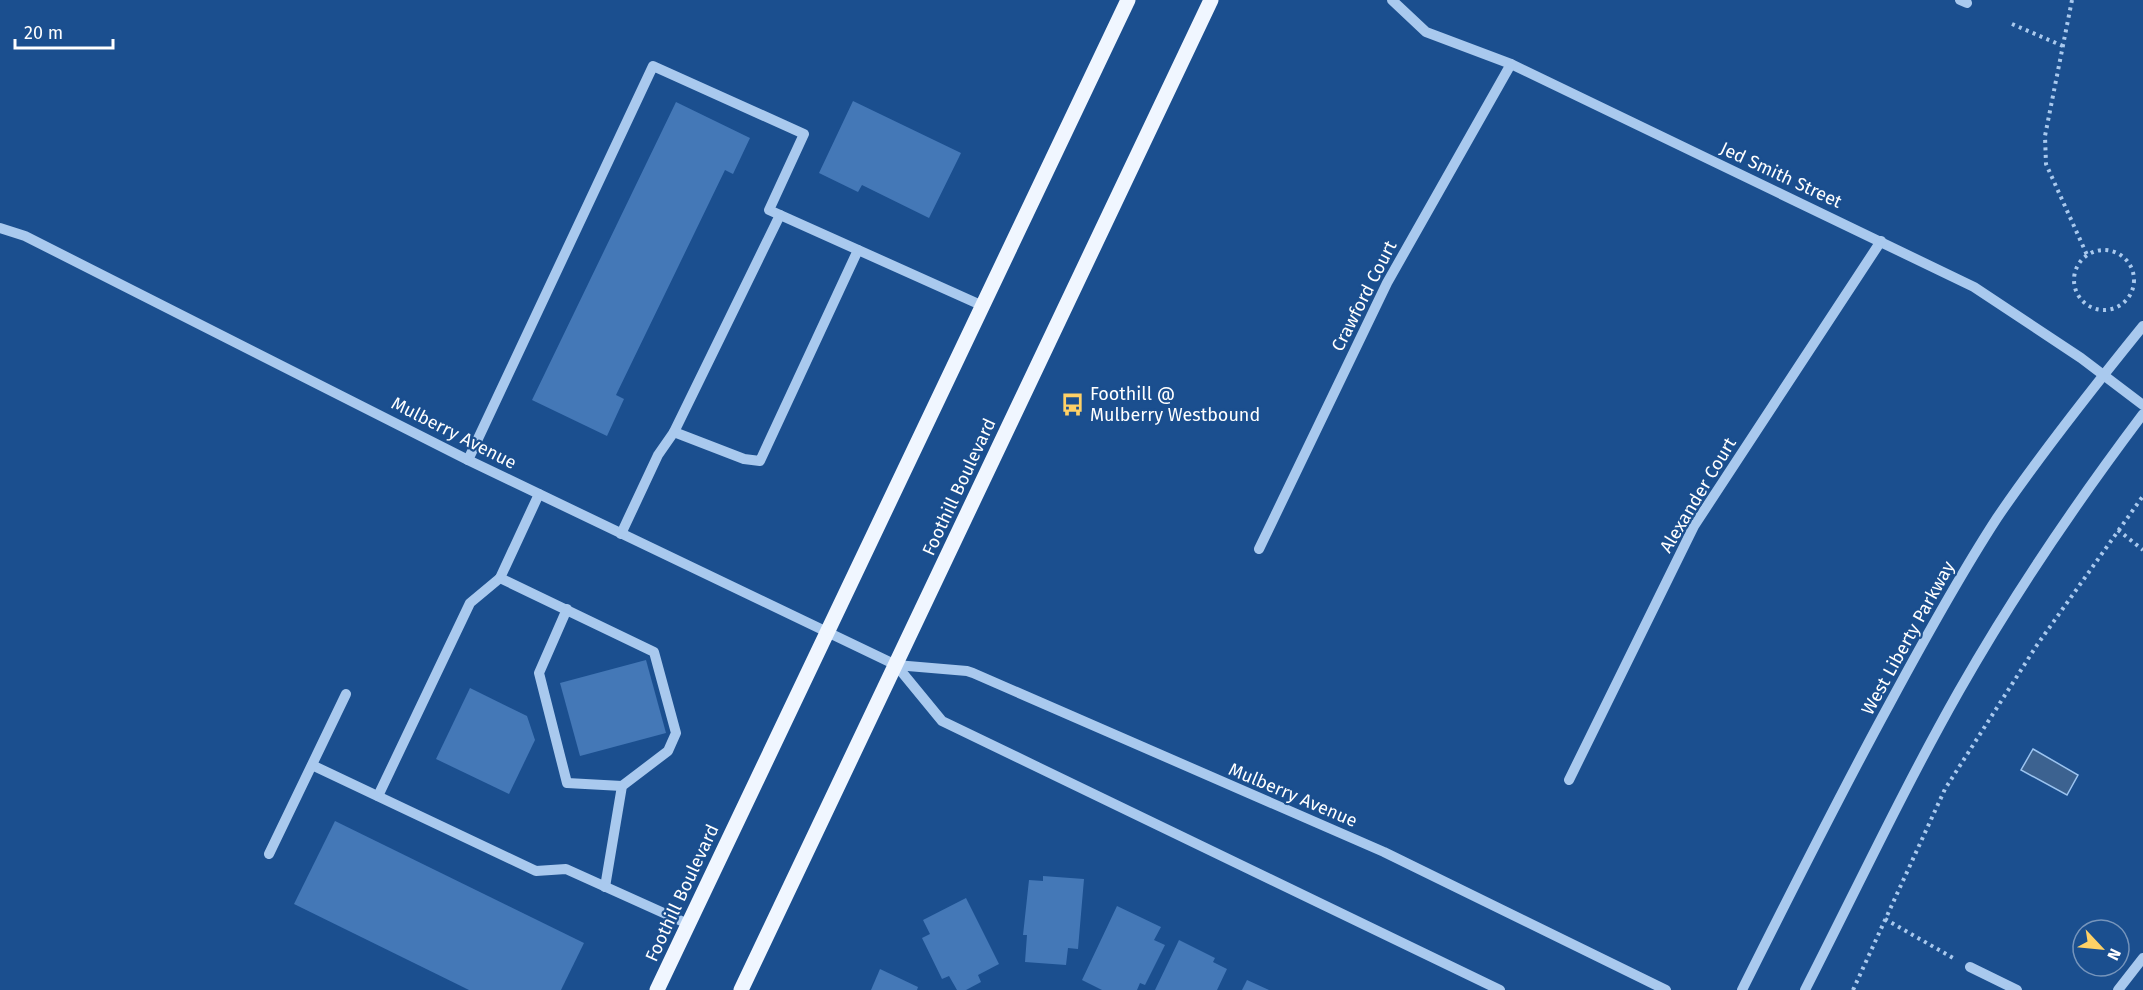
<svg xmlns="http://www.w3.org/2000/svg" width="2143" height="990" font-family="'Fira Sans',sans-serif">
<rect width="100%" height="100%" fill="#1b4f8f"/>
<polygon fill="#3c6290" stroke="#9cc4f0" stroke-width="1.5" points="2033,749 2078,775 2067,795 2021,770"/>
<g fill="#4478b7">
<polygon points="853,101 961,153 929,218 862,185 858,192 819,173"/>
<polygon points="676,102 750,138 733,174 725,170 616,395 624,399 607,436 532,400"/>
<polygon points="646,660 666,733 580,756 560,683"/>
<polygon points="470,688 527,716 535,740 509,794 436,759"/>
<polygon points="335,821 584,943 561,990 469,990 294,904"/>
<polygon points="1043,876 1084,879 1078,949 1068,948 1066,965 1025,962 1027,935 1023,935 1029,880 1043,881"/>
<polygon points="966,898 999,964 978,975 981,982 966,990 957,990 949,976 942,979 922,938 930,934 923,920"/>
<polygon points="1117,906 1161,927 1154,940 1165,945 1145,985 1140,983 1137,990 1102,990 1082,980"/>
<polygon points="1179,940 1215,958 1213,962 1227,969 1217,990 1155,990"/>
<polygon points="880,969 918,987 917,990 871,990"/>
<polygon points="1247,980 1269,990 1242,990"/>
</g>
<g fill="none" stroke-linecap="round" stroke-linejoin="round">
<g stroke="#a9c9ee" stroke-width="4" stroke-dasharray="3 4.5" stroke-linecap="butt">
<polyline points="2072,0 2045,136 2046,164 2087,255"/>
<polyline points="2012,24 2063,46"/>
<circle cx="2104" cy="280" r="30"/>
<polyline points="2118,530 2143,550"/>
<polyline points="1885,919 1953,958"/>
<polyline points="1853,990 1945,789 2037,645 2143,496"/>
</g>
<g stroke="#a9c9ee" stroke-width="10">
<polyline points="1392,0 1426,32 1511,64 1974,287 2081,358 2143,405"/>
<polyline points="1960,0 1967,3"/>
<polyline points="780,215 674,432 744,459 760,461 858,250"/>
<polyline points="0,228 25,236 468,460 896,665 967,671 973,673 1384,852 1666,990"/>
<polyline points="468,460 653,66 804,134 769,210 983,306"/>
<polyline points="539,494 500,578 654,652 676,733 668,751 622,786 605,887"/>
<polyline points="621,534 658,455 674,432"/>
<polyline points="1259,549 1387,283 1511,64"/>
<polyline points="567,609 539,673 567,783 622,786"/>
<polyline points="896,665 942,721 1500,990"/>
<polyline points="314,766 536,871 566,869 688,924"/>
<polyline points="1569,780 1694,526 1881,241"/>
<polyline points="378,796 470,603 500,578"/>
<polyline points="269,854 346,694"/>
<polyline points="1970,967 2017,990"/>
<path d="M1742 990C1790 894 1838 798 1890 703 1924 640 1958 578 1997 518 2042 452 2092 389 2143 326"/>
<path d="M1805 990C1856 890 1904 788 1959 691 2014 594 2076 503 2143 414"/>
<polyline points="2118,990 2143,958"/>
</g>
<g stroke="#f0f6ff" stroke-width="15">
<polyline points="657,990 1128,0"/>
<polyline points="741,990 1211,0"/>
</g>
</g>
<defs>
<symbol id="bus-bare" viewBox="-9 -9 18 18"><path d="M-5-6H5V4H4V6H2V4H-2V6H-4V4H-5ZM-3.5-4V0h7V-4ZM-3.5 1.2v1.5H-2V1.2ZM2 1.2v1.5H3.5V1.2Z" fill="#ffd166" stroke="#1b4f8f" stroke-width="2.5" paint-order="stroke"/></symbol>
</defs>
<g fill-rule="evenodd">
<use href="#bus-bare" x="1056" y="388" width="33" height="33"/>
</g>
<g text-anchor="middle" stroke-width="4.5" stroke-linejoin="round" paint-order="stroke">
<g font-size="18" fill="#fff" stroke="#1b4f8f">
<text transform="translate(1781 175) rotate(25)" y="6">Jed Smith Street</text>
<text transform="translate(1364 296) rotate(-63)" y="6">Crawford Court</text>
<text transform="translate(454 433) rotate(27)" y="6">Mulberry Avenue</text>
<text transform="translate(959 487) rotate(-65)" y="6">Foothill Boulevard</text>
<text transform="translate(1698 495) rotate(-59)" y="6">Alexander Court</text>
<text transform="translate(1908 638) rotate(-61)" y="6">West Liberty Parkway</text>
<text transform="translate(1293 795) rotate(23)" y="6">Mulberry Avenue</text>
<text transform="translate(682 893) rotate(-65)" y="6">Foothill Boulevard</text>
</g>
<g font-size="18" fill="#fff" stroke="#1b4f8f" text-anchor="start">
<text x="1090" y="400">Foothill @<tspan x="1090" dy="21">Mulberry Westbound</tspan></text>
</g>
</g>
<g transform="translate(2101 948) rotate(116)"><circle r="28" fill="#1b4f8f" stroke="#7695bc" stroke-width="1.5"/>
<path d="M0-4.5L10 22L0 15L-10 22Z" fill="#ffd166"/>
<text y="-9" font-size="16" font-weight="bold" text-anchor="middle" fill="#ffffff">N</text>
</g>
<path d="M15 39v9h98v-9" fill="none" stroke="#ffffff" stroke-width="3"/>
<text x="24" y="39" font-size="18" fill="#ffffff" stroke="#1b4f8f" stroke-width="4.5" paint-order="stroke">20 m</text>
</svg>
